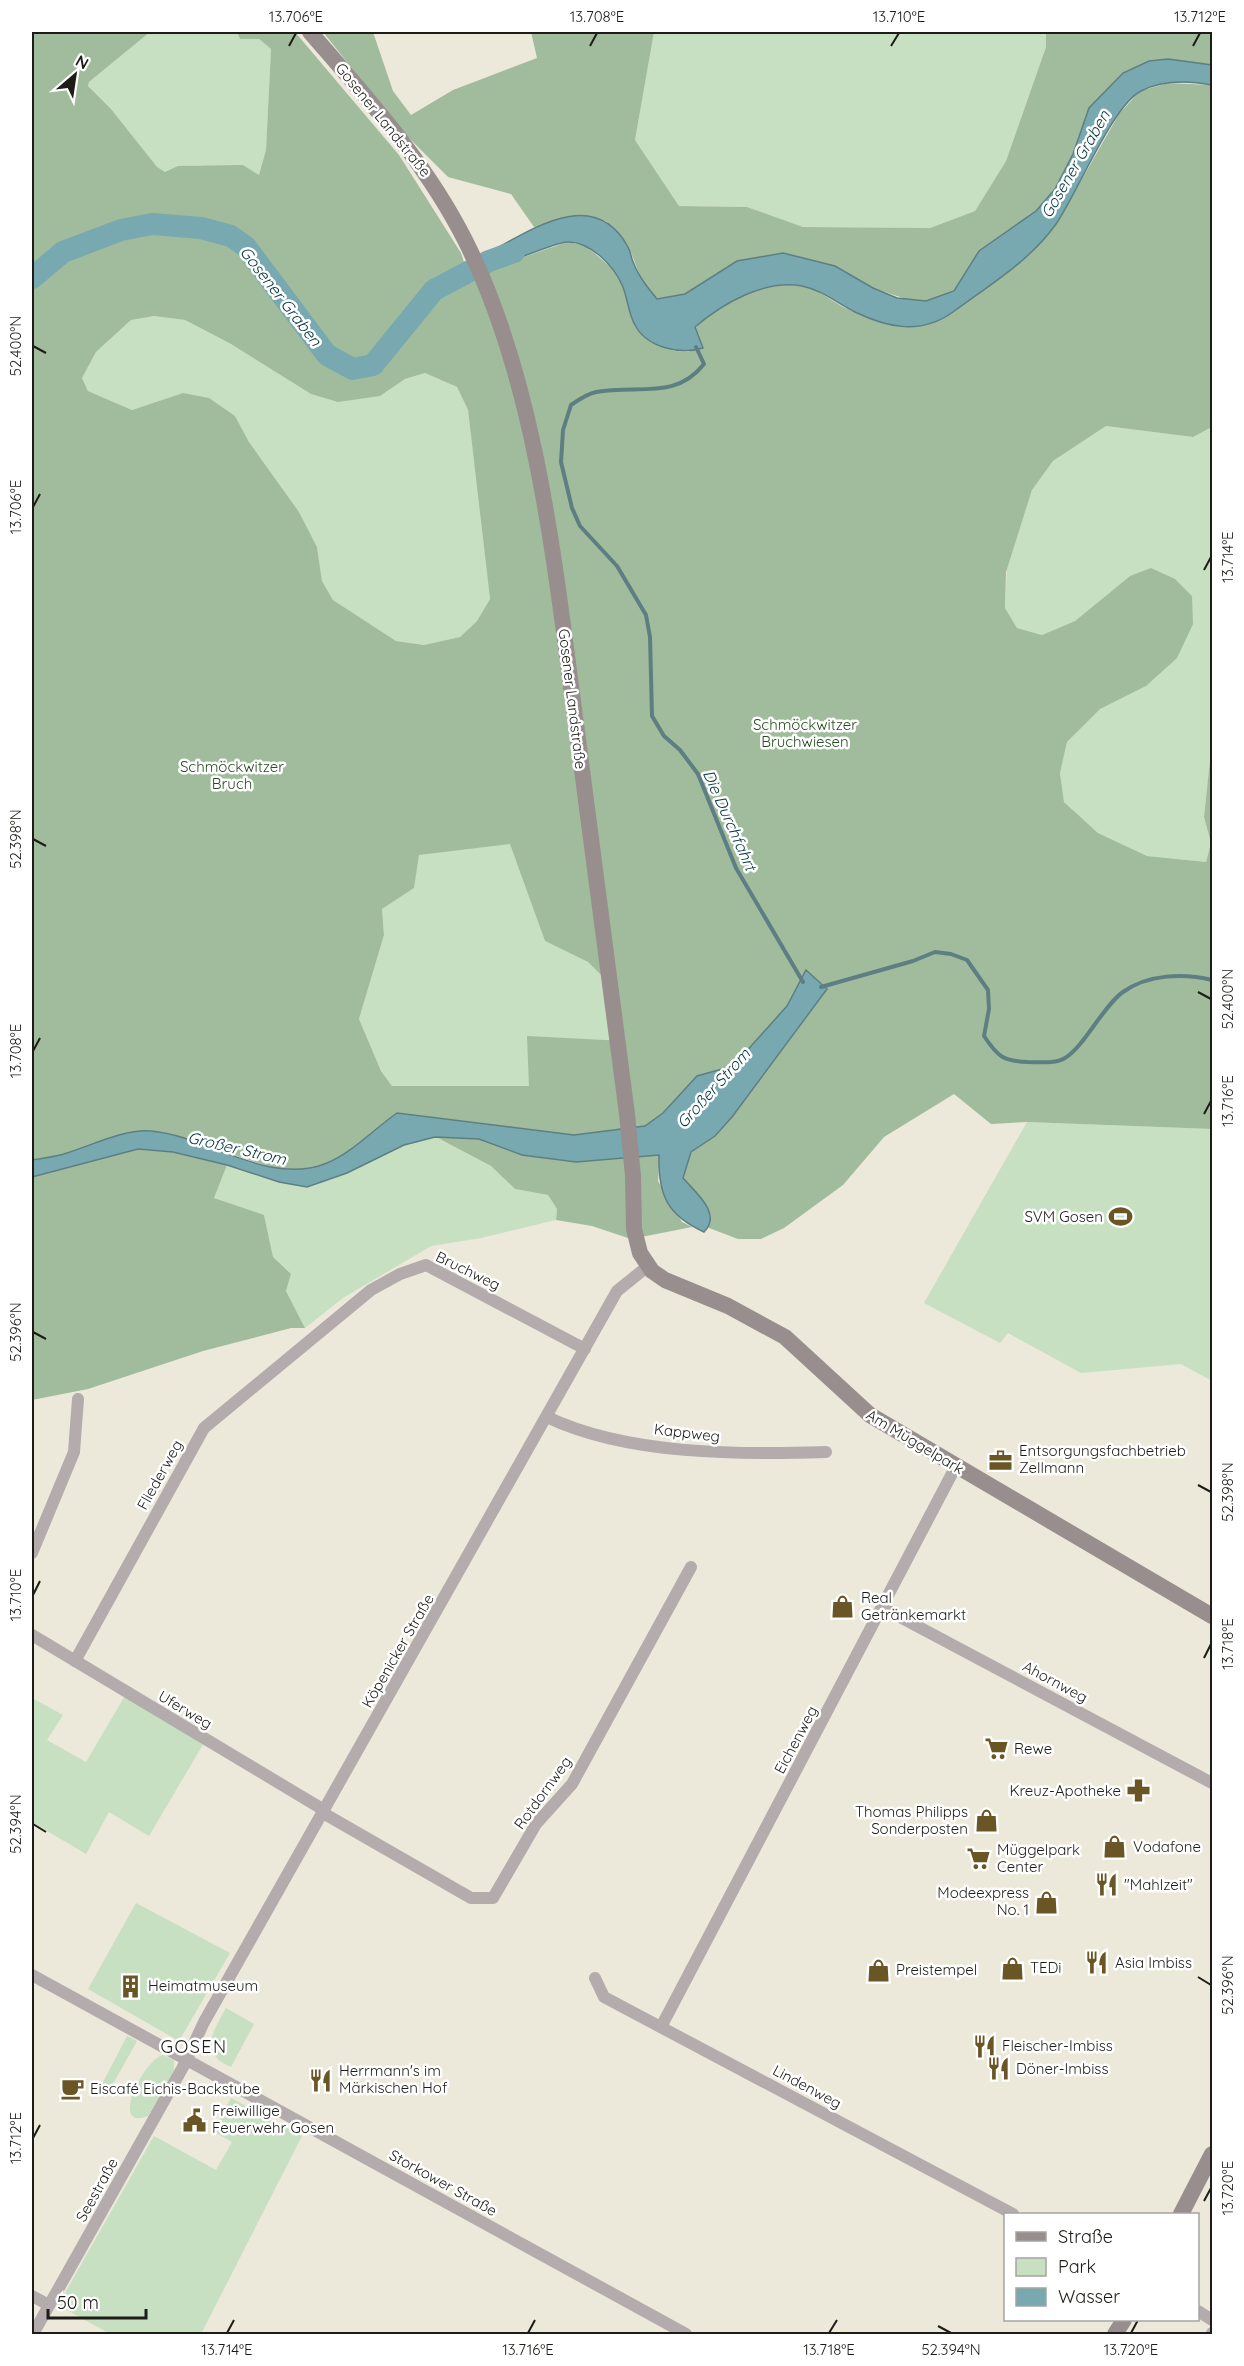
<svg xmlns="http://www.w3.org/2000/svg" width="1244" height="2366" font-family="Quicksand,sans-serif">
<rect width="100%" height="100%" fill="#ece8da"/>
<g fill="#c6e0c1">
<path d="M150 32H237L240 39H259L271 49 266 150 259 176C228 168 195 159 165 172L157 168 111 109 88 86 89 82Z"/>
<polygon points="654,32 1046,32 1046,47 1006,161 975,211 930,228 803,227 747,207 679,206 635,140"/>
<polygon points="154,316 185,320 231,344 311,394 380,396 405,379 425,373 457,387 468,410 490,599 477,621 460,637 425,645 396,641 333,600 322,581 317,547 299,512 249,442 235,416 183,393 132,410 88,391 82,378 96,352 131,320"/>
<polygon points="1106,426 1193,437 1212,427 1212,741 1204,817 1211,843 1206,862 1147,856 1098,833 1064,802 1060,773 1067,742 1100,708 1146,686 1130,576 1075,621 1042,635 1017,628 1005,608 1007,567 1032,490 1053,461"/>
<polygon points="511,843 545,941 588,962 618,992 624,1041 530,1086 392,1086 381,1071 359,1019 384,935 382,909 414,888 418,855"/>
<polygon points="1027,1122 1212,1129 1212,1381 1181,1364 1081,1373 1008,1333 1000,1343 924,1303"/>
<polygon points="436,1137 491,1166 515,1189 548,1195 557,1209 556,1220 481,1238 431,1246 343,1298 305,1328 286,1291 291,1274 273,1257 264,1216 214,1198 227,1165 279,1182 307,1187 347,1173 404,1145"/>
<polygon points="126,1694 205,1741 149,1836 109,1812 86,1854 32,1822 32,1698 63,1715 47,1740 86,1762"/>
<polygon points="136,1903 230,1953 179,2041 88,1989"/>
<path d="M226 2008 254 2024 231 2067C198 2053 213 2032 226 2008Z"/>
<polygon points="127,2036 137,2041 108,2093 100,2088"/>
<path d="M163 2055 174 2060V2073L148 2116C108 2131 144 2059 163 2055Z"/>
<polygon points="231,2098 302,2136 201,2334 110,2334 58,2305 154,2136 216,2170 232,2142 213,2131"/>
</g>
<g fill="#a1bc9c" fill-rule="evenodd">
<path d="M32 32H150L89 82 88 86 111 109 157 167 165 172 178 166 243 165 259 175 266 150 271 49 259 39H240L237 32H295L399 155 461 253 471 283 489 269 567 242 586 246 614 270 623 286 635 326 674 351 689 352C691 344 692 332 697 326 718 300 768 280 802 286 822 290 836 306 855 312 874 318 921 317 943 319L1035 249 1070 200 1119 114 1140 91 1168 83 1212 85V427L1193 437 1106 426 1053 461 1032 490 1006 572 1005 608 1017 628 1042 635 1075 621 1130 576 1151 568 1175 579 1192 596 1193 624 1177 658 1146 686 1100 709 1067 742 1060 773 1064 802 1098 833 1147 856 1206 862 1211 843 1204 817 1212 741V1129L1027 1122 991 1124 954 1094 884 1137 843 1185 784 1228 761 1239H738L709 1228 693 1191 683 1178 691 1152 715 1136 732 1117 827 989 806 970 787 1006 733 1066 697 1076 663 1113 645 1126 574 1135 398 1113 352 1149 327 1163 298 1170 276 1169 205 1145 125 1135 65 1154 32 1160ZM154 316 185 320 231 344 311 394 338 402 380 396 405 379 425 373 457 387 468 410 490 599 477 621 460 637 424 645 396 641 333 600 322 581 317 547 299 512 249 442 235 416 209 398 183 393 132 410 88 391 82 378 96 352 131 320ZM510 844 545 941 588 962 618 992 624 1041 527 1036 529 1086H392L381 1071 359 1019 384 935 382 909 414 888 419 855Z"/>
<polygon points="323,32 373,32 393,91 411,115 453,90 537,58 531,32 654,32 635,140 679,206 747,207 803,227 930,228 975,211 1006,161 1046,47 1046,32 1212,32 1212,65 1168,59 1149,61 1073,154 1055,189 1036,211 979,251 954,291 926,301 912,301 873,288 835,266 737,261 685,294 656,299 640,276 629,247 606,221 534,227 511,194 448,177 402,131"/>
<polygon points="436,1137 479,1139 522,1155 576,1162 660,1155 658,1181 682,1222 692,1227 631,1239 592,1226 556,1220 557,1209 548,1195 515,1189 491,1166"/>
<polygon points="138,1149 173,1152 227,1165 214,1198 264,1215 273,1257 291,1274 286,1291 305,1328 291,1328 203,1351 88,1389 32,1400 32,1177"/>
</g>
<g fill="#78a9b1" stroke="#5d7f83" stroke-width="1.5">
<path d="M1168 59 1212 65V85C1190 81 1162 80 1141 91 1112 106 1077 194 1056 224 1030 261 988 286 953 312 921 335 888 328 855 312 837 303 822 290 802 286 764 279 722 304 695 327L703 348C681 355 647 348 635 325 628 313 628 298 622 285 614 266 590 241 567 242 553 243 506 264 489 269L484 255C527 233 593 183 628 247 631 252 631 259 634 264 639 277 648 288 657 299L685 294 737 261 783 253 835 266 873 288 897 298 926 301 954 291 979 251 1036 211 1055 189 1073 154 1089 108 1123 73 1149 61Z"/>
<path d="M806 970 827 989 732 1117 715 1136 691 1152 683 1178C694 1191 723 1214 704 1232 667 1215 658 1195 659 1155L576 1162 522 1155 479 1139 435 1137 404 1145 347 1173 307 1187 279 1182 227 1165 173 1152 138 1149 32 1177V1160C43 1158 56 1157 67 1153 93 1145 123 1129 151 1131 209 1136 268 1187 327 1163 353 1152 374 1129 397 1113L574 1135 645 1126 663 1113 697 1076 733 1066 787 1006Z"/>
</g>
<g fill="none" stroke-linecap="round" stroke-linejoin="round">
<g stroke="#5d7f83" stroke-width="4">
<path d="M696 347 704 364C675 401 637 384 596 392 587 394 578 400 571 405L563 430 561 462 572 508 580 526 617 566 646 615 650 637 652 716 664 736 680 750 698 774 736 868 803 982"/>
<path d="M821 987 913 961 935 952 951 954 967 960 988 990 989 1009 984 1036C998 1057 1003 1061 1028 1062 1039 1062 1056 1064 1065 1058 1084 1047 1103 1006 1123 992 1148 974 1184 973 1212 980"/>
</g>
<polyline stroke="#78a9b1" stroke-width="22" points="32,278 63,252 121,230 152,224 201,228 231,236 246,247 327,355 353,369 373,365 434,290 489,261 514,252"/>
<g stroke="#b3abac" stroke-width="12">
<path d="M547 1417C626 1455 741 1455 826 1452"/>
<polyline points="32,1553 74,1452 78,1399"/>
<polyline points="883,1608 1212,1783"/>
<polyline points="32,1635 324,1810"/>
<polyline points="75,1661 204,1428 371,1290 400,1274 426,1265 585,1349"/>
<polyline points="323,1813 471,1898 493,1898 536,1824 572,1784 691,1567"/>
<polyline points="32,1975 686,2334"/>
<polyline points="595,1978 604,1997 1013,2214"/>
<polyline points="661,2027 956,1466"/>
<polyline points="32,2296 49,2305"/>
<polyline points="1198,2311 1212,2320"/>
<polyline points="33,2334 183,2067 204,2022 617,1291 648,1266"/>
<polyline points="1212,2334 1212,2333"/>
</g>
<g stroke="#998e8e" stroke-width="16">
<path d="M310 32C367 98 425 161 465 240 534 377 553 550 573 701 591 839 609 976 627 1114L633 1176 634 1229 640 1253 652 1271 665 1280 728 1306 785 1337 870 1415 1212 1616"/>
<polyline points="1181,2214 1212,2154"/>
<polyline points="1115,2334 1124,2320"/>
</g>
</g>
<path fill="none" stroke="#1d1c17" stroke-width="2" d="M289 46 296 33M590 46 597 33M891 46 899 33M1193 46 1200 33M33 346 46 353M33 507 40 494M1204 570 1211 557M33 839 46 846M1198 992 1211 999M33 1051 40 1038M1204 1114 1211 1101M33 1332 46 1339M1198 1485 1211 1492M33 1595 40 1581M1204 1658 1211 1644M33 1824 46 1832M1198 1977 1211 1985M33 2138 40 2125M1204 2201 1211 2188M938 2326 951 2333M227 2333 234 2320M528 2333 535 2320M829 2333 837 2320M1131 2333 1138 2320"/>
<defs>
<symbol id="stadium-bare" viewBox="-9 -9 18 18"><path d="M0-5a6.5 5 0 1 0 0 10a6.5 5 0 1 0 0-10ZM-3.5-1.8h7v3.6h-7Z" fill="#6a5524" stroke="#fff" stroke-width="2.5" paint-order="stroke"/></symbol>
<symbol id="office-bare" viewBox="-9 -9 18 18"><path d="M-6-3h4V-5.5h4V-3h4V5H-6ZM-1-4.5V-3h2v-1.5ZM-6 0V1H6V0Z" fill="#6a5524" stroke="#fff" stroke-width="2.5" paint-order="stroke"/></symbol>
<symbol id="shop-bare" viewBox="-9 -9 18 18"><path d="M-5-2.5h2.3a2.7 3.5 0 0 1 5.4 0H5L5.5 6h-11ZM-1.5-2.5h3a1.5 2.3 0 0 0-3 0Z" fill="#6a5524" stroke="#fff" stroke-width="2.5" paint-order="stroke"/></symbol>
<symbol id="supermarket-bare" viewBox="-9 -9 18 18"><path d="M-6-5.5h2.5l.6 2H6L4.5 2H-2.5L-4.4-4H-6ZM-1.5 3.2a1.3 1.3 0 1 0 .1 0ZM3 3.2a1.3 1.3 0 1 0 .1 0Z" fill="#6a5524" stroke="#fff" stroke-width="2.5" paint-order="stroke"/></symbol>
<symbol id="pharmacy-bare" viewBox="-9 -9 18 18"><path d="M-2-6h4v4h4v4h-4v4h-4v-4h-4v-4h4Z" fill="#6a5524" stroke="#fff" stroke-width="2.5" paint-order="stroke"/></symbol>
<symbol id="restaurant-bare" viewBox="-9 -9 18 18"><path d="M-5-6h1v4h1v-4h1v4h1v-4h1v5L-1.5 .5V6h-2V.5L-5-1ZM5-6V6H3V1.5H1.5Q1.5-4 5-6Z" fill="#6a5524" stroke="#fff" stroke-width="2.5" paint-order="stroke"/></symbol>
<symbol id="building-bare" viewBox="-9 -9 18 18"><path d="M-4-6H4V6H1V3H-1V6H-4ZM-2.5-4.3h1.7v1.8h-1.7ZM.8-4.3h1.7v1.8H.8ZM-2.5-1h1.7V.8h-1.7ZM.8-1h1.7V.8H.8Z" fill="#6a5524" stroke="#fff" stroke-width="2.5" paint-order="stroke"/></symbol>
<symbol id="cafe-bare" viewBox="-9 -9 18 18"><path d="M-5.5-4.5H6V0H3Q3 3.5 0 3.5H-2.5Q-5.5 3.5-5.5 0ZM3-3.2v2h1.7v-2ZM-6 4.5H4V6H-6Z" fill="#6a5524" stroke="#fff" stroke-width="2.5" paint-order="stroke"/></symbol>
<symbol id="civic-bare" viewBox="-9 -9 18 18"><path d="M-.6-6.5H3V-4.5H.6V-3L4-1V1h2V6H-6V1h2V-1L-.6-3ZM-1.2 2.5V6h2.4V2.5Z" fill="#6a5524" stroke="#fff" stroke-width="2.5" paint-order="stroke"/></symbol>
</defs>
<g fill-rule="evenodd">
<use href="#stadium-bare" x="1104" y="1200" width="33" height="33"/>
<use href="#office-bare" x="984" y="1444" width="33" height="33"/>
<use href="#shop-bare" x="826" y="1590" width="33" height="33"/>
<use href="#supermarket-bare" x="980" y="1732" width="33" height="33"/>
<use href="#pharmacy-bare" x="1122" y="1774" width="33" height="33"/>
<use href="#shop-bare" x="970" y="1804" width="33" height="33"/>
<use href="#shop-bare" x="1098" y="1830" width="33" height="33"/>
<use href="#supermarket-bare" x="962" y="1842" width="33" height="33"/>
<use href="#restaurant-bare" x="1090" y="1868" width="33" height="33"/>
<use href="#shop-bare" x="1030" y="1886" width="33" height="33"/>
<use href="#restaurant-bare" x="1080" y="1946" width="33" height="33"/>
<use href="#shop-bare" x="996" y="1952" width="33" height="33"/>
<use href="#shop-bare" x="862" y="1954" width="33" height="33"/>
<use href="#building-bare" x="114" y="1970" width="33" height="33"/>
<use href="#restaurant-bare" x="968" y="2030" width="33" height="33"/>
<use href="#restaurant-bare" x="982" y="2052" width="33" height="33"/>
<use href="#restaurant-bare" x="304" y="2064" width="33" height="33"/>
<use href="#cafe-bare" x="56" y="2072" width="33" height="33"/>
<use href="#civic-bare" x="178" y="2104" width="33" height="33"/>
</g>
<g text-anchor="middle" stroke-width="5" stroke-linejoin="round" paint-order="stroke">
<g font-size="15" fill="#1d1c17" stroke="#fff">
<text transform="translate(383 120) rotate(51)" y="5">Gosener Landstraße</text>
<text transform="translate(572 699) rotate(83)" y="5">Gosener Landstraße</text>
<text transform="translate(468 1271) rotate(26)" y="5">Bruchweg</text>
<text transform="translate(687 1433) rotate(7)" y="5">Kappweg</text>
<text transform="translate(915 1442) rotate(31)" y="5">Am Müggelpark</text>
<text transform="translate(160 1475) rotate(-61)" y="5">Fliederweg</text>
<text transform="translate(398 1651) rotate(-60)" y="5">Köpenicker Straße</text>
<text transform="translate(1055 1682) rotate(28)" y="5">Ahornweg</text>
<text transform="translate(185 1710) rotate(31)" y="5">Uferweg</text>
<text transform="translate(796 1740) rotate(-62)" y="5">Eichenweg</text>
<text transform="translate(543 1793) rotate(-54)" y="5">Rotdornweg</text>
<text transform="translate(807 2087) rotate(28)" y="5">Lindenweg</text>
<text transform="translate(443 2183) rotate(29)" y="5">Storkower Straße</text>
<text transform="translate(97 2190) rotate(-61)" y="5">Seestraße</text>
</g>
<g font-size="15" fill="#284d20" stroke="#fff">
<text x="805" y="730">Schmöckwitzer<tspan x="805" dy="17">Bruchwiesen</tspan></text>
<text x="232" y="772">Schmöckwitzer<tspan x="232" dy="17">Bruch</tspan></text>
</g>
<g font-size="15" fill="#1d1c17" stroke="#fff" text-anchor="start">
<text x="1103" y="1222" text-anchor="end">SVM Gosen</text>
<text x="1019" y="1456">Entsorgungsfachbetrieb<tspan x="1019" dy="17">Zellmann</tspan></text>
<text x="861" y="1603">Real<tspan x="861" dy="17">Getränkemarkt</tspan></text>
<text x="1014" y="1754">Rewe</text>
<text x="1121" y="1796" text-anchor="end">Kreuz-Apotheke</text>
<text x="968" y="1817" text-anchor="end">Thomas Philipps<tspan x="968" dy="17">Sonderposten</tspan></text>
<text x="1133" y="1852">Vodafone</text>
<text x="997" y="1855">Müggelpark<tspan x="997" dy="17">Center</tspan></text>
<text x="1124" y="1890">"Mahlzeit"</text>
<text x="1029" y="1898" text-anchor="end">Modeexpress<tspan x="1029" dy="17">No. 1</tspan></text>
<text x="1115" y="1968">Asia Imbiss</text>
<text x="1030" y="1973">TEDi</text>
<text x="896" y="1975">Preistempel</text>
<text x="148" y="1991">Heimatmuseum</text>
<text x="1002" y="2051">Fleischer-Imbiss</text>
<text x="1016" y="2074">Döner-Imbiss</text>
<text x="339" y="2076">Herrmann's im<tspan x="339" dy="17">Märkischen Hof</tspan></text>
<text x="90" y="2094">Eiscafé Eichis-Backstube</text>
<text x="212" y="2116">Freiwillige<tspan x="212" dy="17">Feuerwehr Gosen</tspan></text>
</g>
<g font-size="16" font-style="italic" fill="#05373d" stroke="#fff">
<text transform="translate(1075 164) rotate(-60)" y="6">Gosener Graben</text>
<text transform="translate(281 296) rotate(52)" y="6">Gosener Graben</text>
<text transform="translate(730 820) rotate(66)" y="6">Die Durchfahrt</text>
<text transform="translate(713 1088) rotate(-48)" y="6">Großer Strom</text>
<text transform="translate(237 1148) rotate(13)" y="6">Großer Strom</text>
</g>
<g font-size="18" letter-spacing="1.5" fill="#1d1c17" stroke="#fff">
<text x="194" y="2053">GOSEN</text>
</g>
</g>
<rect width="1244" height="2366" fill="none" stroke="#ffffff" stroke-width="66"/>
<rect x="1004" y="2213" width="195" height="108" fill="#ffffff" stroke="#a5a4a2" stroke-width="1.5"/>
<rect x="1016" y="2232" width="30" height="9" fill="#998e8e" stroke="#a5a4a2" stroke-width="1.5"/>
<text x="1058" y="2243" font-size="18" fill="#1d1c17">Straße</text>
<rect x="1016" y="2258" width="30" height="18" fill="#c6e0c1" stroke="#a5a4a2" stroke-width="1.5"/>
<text x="1058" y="2273" font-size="18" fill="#1d1c17">Park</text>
<rect x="1016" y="2288" width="30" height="18" fill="#78a9b1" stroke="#a5a4a2" stroke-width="1.5"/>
<text x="1058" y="2303" font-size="18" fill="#1d1c17">Wasser</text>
<g transform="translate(75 75) rotate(29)" stroke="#ffffff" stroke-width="4.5" paint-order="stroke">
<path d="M0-4.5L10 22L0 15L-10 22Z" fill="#1d1c17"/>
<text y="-9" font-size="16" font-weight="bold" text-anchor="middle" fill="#1d1c17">N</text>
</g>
<path d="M48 2309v9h98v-9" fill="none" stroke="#1d1c17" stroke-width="3"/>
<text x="57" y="2309" font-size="18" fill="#1d1c17" stroke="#ffffff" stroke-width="4.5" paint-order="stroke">50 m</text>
<rect x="33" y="33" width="1178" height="2300" fill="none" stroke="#1d1c17" stroke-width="2"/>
<g font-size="15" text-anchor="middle" fill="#1d1c17">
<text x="296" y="22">13.706°E</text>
<text x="597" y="22">13.708°E</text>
<text x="899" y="22">13.710°E</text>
<text x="1200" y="22">13.712°E</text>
<text transform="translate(16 346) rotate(-90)" y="5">52.400°N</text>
<text transform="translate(16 507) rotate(-90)" y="5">13.706°E</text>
<text transform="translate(1228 557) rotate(-90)" y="5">13.714°E</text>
<text transform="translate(16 839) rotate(-90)" y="5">52.398°N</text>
<text transform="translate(1228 999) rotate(-90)" y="5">52.400°N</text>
<text transform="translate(16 1051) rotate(-90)" y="5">13.708°E</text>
<text transform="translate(1228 1101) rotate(-90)" y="5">13.716°E</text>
<text transform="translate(16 1332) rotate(-90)" y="5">52.396°N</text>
<text transform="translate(1228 1492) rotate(-90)" y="5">52.398°N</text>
<text transform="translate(16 1595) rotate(-90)" y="5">13.710°E</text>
<text transform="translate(1228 1644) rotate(-90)" y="5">13.718°E</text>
<text transform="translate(16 1824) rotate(-90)" y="5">52.394°N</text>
<text transform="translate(1228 1985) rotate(-90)" y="5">52.396°N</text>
<text transform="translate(16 2138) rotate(-90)" y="5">13.712°E</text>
<text transform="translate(1228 2188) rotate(-90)" y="5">13.720°E</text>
<text x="227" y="2355">13.714°E</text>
<text x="528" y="2355">13.716°E</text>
<text x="829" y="2355">13.718°E</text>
<text x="951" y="2355">52.394°N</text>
<text x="1131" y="2355">13.720°E</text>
</g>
</svg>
